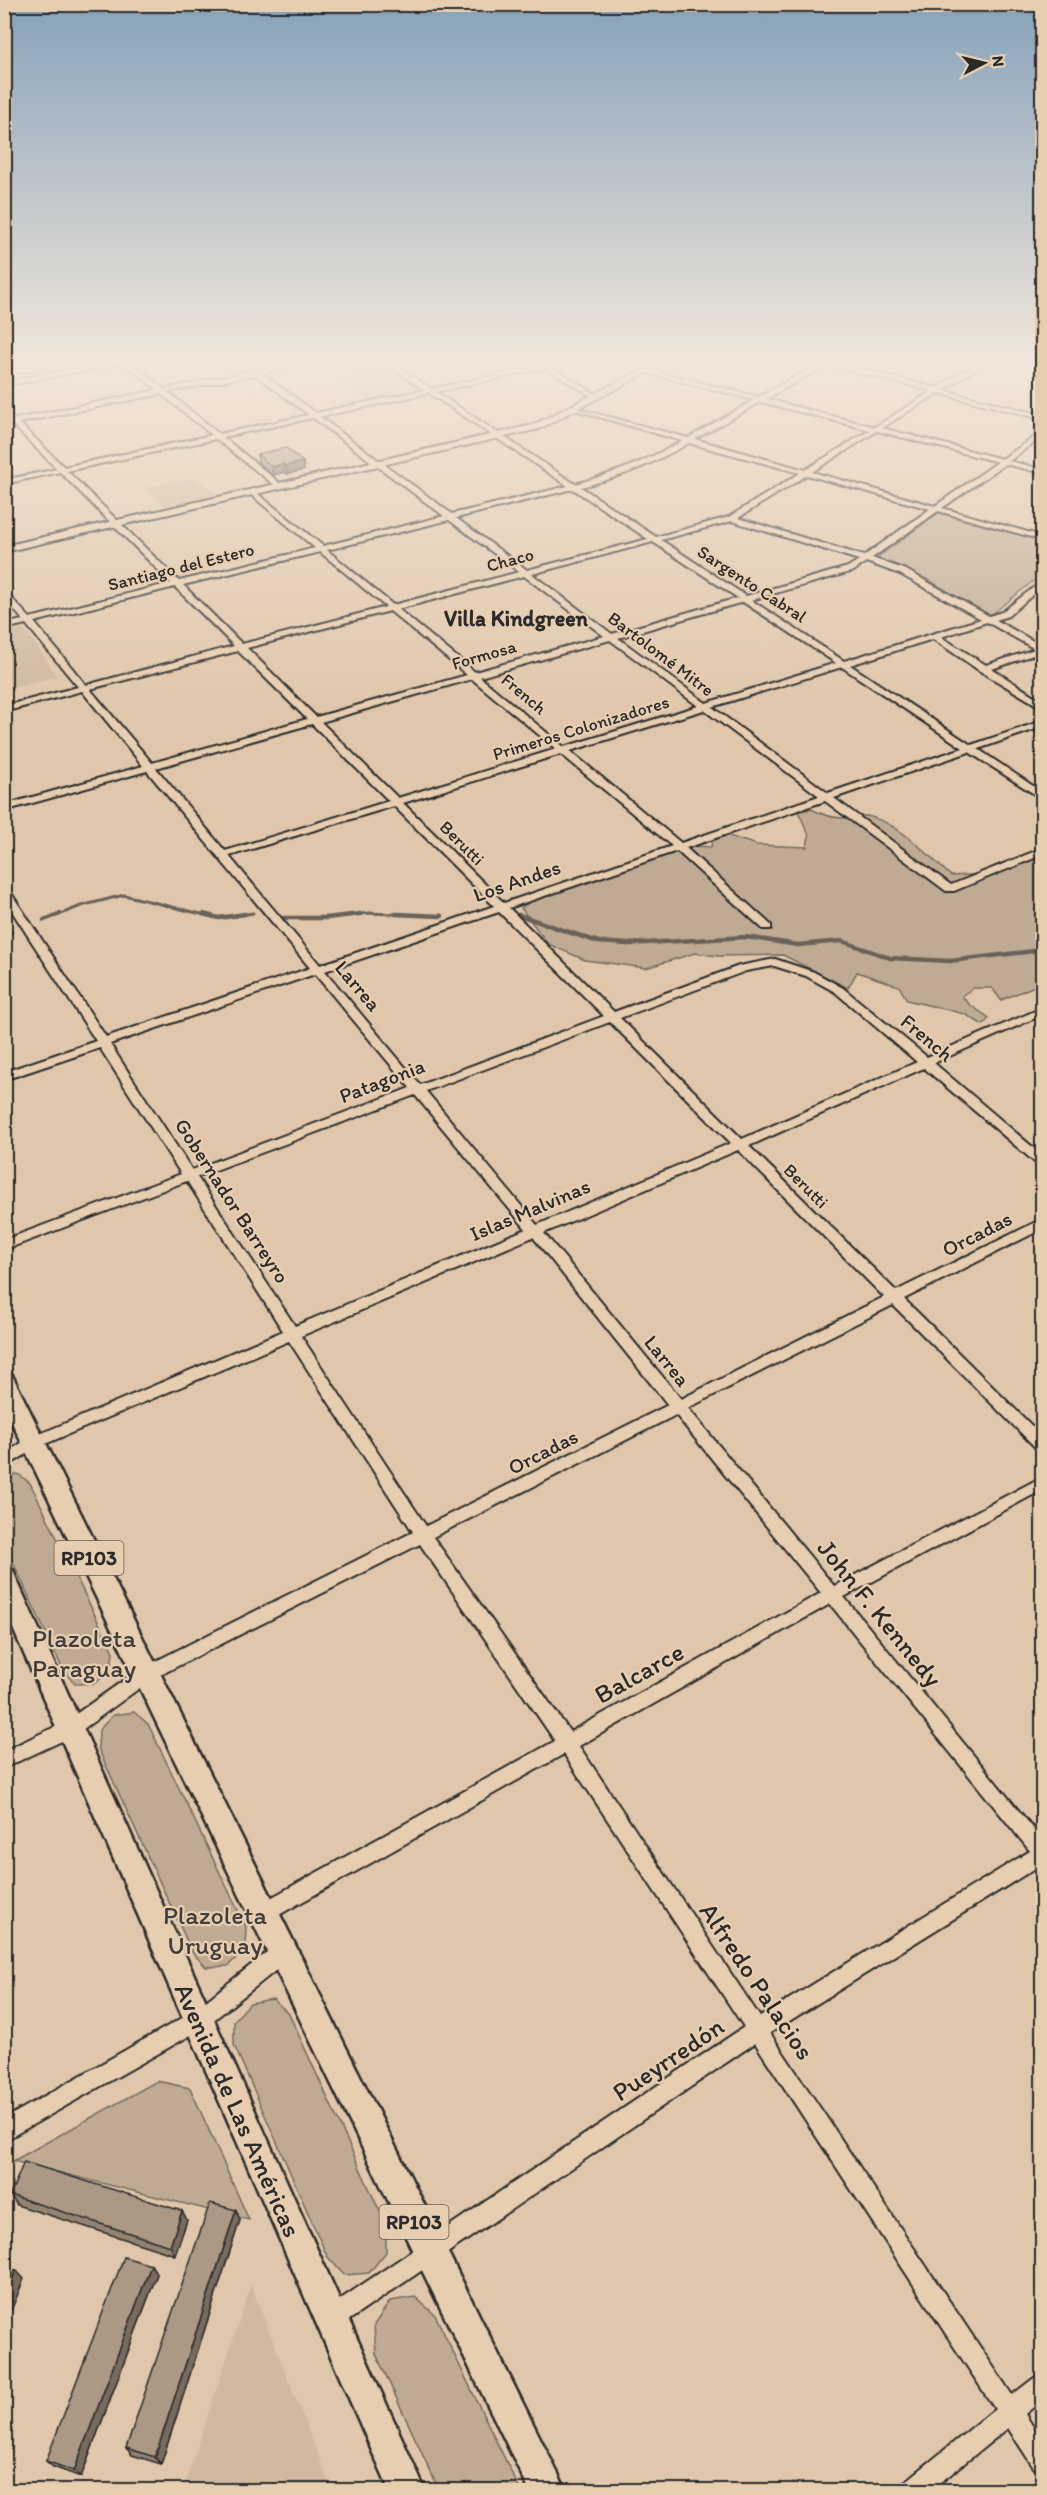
<svg xmlns="http://www.w3.org/2000/svg" width="1047" height="2495" font-family="Itim,sans-serif">
<rect width="100%" height="100%" fill="#e0c7ab"/>
<filter id="ink" filterUnits="userSpaceOnUse"><feTurbulence type="fractalNoise" baseFrequency=".0167" numOctaves="2"/><feDisplacementMap in="SourceGraphic" scale="12" xChannelSelector="R" yChannelSelector="G"/><feConvolveMatrix kernelMatrix="1 2 1 2 8 2 1 2 1" color-interpolation-filters="sRGB"/></filter>
<g filter="url(#ink)">
<g fill="#d0b9a0">
<polygon points="385,367 399,376 391,379 410,392 370,400 336,377"/>
<polygon points="196,477 221,498 169,510 145,488"/>
<polygon points="16,629 25,629 57,676 5,689 5,632"/>
<polygon points="251,2285 332,2490 183,2490"/>
</g>
<g fill="#bfab93" stroke="#756b5f" stroke-width="1.5">
<polygon points="90,359 115,360 5,382 4,375"/>
<polygon points="939,513 1042,541 1042,574 991,615 975,608 929,580 874,560"/>
<path d="M811 809C821 814 832 818 843 818 851 818 859 815 867 816 897 821 929 856 951 876L998 873 1042 856V983L1001 1000 992 988H973L962 996 969 1004 989 1018 983 1025 965 1014 907 1000 899 986 857 972 848 988 783 955 718 956 695 953 646 968 585 960 548 944 521 908 536 898 694 846 711 847 712 841 726 835 757 845 807 847 809 835 798 811Z"/>
<polygon points="18,1474 30,1483 113,1652 111,1670 95,1683 76,1684 64,1672 5,1545 5,1476"/>
<polygon points="134,1712 148,1724 246,1927 245,1949 228,1966 206,1967 192,1952 98,1748 99,1730 113,1715"/>
<polygon points="273,1999 289,2014 386,2225 386,2252 369,2273 344,2275 327,2256 234,2045 234,2021 250,2003"/>
<polygon points="157,2081 190,2088 249,2220 13,2161"/>
<polygon points="415,2297 435,2315 520,2490 439,2490 376,2354 374,2325 390,2301"/>
</g>
<g fill="none" stroke-linecap="round" stroke-linejoin="round">
<g stroke="#6b6258" stroke-width="3">
<polyline points="56,916 81,906 124,895 209,916"/>
<polyline points="235,916 253,913"/>
<polyline points="347,916 370,913 432,916"/>
</g>
<g stroke="#6b6258" stroke-width="4.5">
<polyline points="203,914 219,918 245,914"/>
<polyline points="396,914 442,916"/>
<polyline points="519,915 598,942 628,944 746,937 798,945 842,941 890,958 950,961 1042,950"/>
<polyline points="283,918 326,918 360,914"/>
<polyline points="44,920 60,914"/>
<polyline points="4,933 11,932"/>
</g>
<defs>
<g id="minor">
<polygon points="69,359 83,359 4,376 4,372"/>
<path d="M120 359H127L164 389 250 371 235 359H243L257 370 310 359H324L261 373 316 413 424 390 379 359H387L431 389 540 366 531 359H539L547 364 569 359H583L552 367 597 395V397H593L545 368 436 392 575 484C617 473 645 461 682 441L571 409V407L688 438 754 400 644 372 646 369 759 397 820 363 809 359H835L832 362 936 388 983 359H991L943 390 1042 415V419L938 393 882 428 1002 459 1042 432V437L1009 461 1042 469V473L1005 464 942 508 1042 536V540L938 511 872 558 906 570 989 616 1002 612 1042 581V587L1008 616 996 620 1042 646V652L992 669 1042 701V708L980 671 933 639 850 665 971 745 1042 721V727L978 749 1042 792V799L969 752 834 798 951 885 1038 850 1042 849V855L954 891H946L825 801 686 848 771 925V929H763L677 851 509 908 614 1012 739 966 775 959 814 972 843 988 927 1057 1042 1008V1015L934 1063 1042 1155V1165L1037 1164 924 1068 749 1146 896 1291 1042 1219V1229L904 1299 1042 1436V1451L1037 1449 893 1305 688 1408 834 1586 1042 1477V1490L844 1597 1042 1839V1864L770 2033 1012 2395 1034 2378 1042 2375V2400L1025 2414 1042 2441V2471L1034 2468 1008 2428 931 2490H902L905 2482 995 2409 755 2043 339 2327 331 2330 323 2327 320 2319 323 2311 744 2027 564 1754 270 1920 263 1922 256 1920 254 1913 256 1906 555 1741 420 1544 152 1679 75 1735 4 1768V1751L63 1723 140 1669 413 1532 289 1341 38 1447 4 1468V1454L28 1439 283 1331 187 1181 4 1250V1240L181 1174 100 1048 4 1080V1072L96 1041 4 899V887L9 890 106 1037 310 968 147 771 4 811V805L143 766 82 691 4 712V706L78 687 26 624 4 629V624L23 620 4 598V590L30 618 171 583 60 472 4 484V480L57 469 12 424 4 425V421H9L4 416V410L15 419 157 390 124 363 4 386V382ZM827 365 932 391 875 427 766 399ZM255 375 309 415 219 434 168 392ZM429 393 568 486 452 514 320 417ZM161 394 212 435 64 467 19 423ZM761 402 870 430 805 470 695 439ZM313 418 444 516 323 546 253 490 249 492 250 494 315 548 179 581 67 471 216 439 278 488H281V484L223 437ZM877 431 998 462 935 506 812 472ZM689 443 800 473 729 517 656 537 581 487C624 476 650 465 689 443ZM807 475 930 509 864 556 738 518ZM573 489 648 539 527 570 456 518ZM449 520 519 572 393 605 327 550ZM732 521 859 560 848 567 746 596 661 540ZM653 542 738 598 612 634 532 574ZM320 552 386 607 242 644 183 585ZM866 562 900 574 981 619 844 661 751 600 854 571ZM524 576 604 636 475 672 398 609ZM175 587 234 646 86 685 34 622ZM743 602 836 663 706 703 618 638ZM390 611 467 675 316 717 247 648ZM987 622 1035 649 986 665 941 637ZM610 640 698 706 564 747 480 677ZM238 651 307 719 152 763 90 689ZM842 667 963 748 828 793 712 707ZM472 679 556 749 398 798 321 722ZM704 710 819 796 681 843 570 751ZM312 724 389 801 225 851 156 768ZM561 754 672 846 504 903 403 803ZM394 806 494 906 320 965 229 856ZM499 912 604 1016 420 1085 325 971ZM774 966 806 976 835 992 917 1062 742 1139 620 1018 746 971ZM315 974 410 1088 192 1170 110 1044ZM610 1022 731 1143 537 1225 426 1091ZM415 1095 526 1229 295 1326 197 1177ZM738 1150 884 1297 681 1399 544 1233ZM533 1237 668 1405 426 1526 301 1336ZM676 1415 821 1593 570 1732 433 1537ZM830 1604 1030 1851 760 2017 579 1746Z"/>
<polygon points="1017,359 1042,362 1042,366 1018,360"/>
<polygon points="283,1943 290,1945 292,1952 290,1959 205,2027 4,2141 4,2119 191,2013 276,1945"/>
</g>
<polygon id="secondary" points="663,359 674,359 539,429 4,552 4,546 533,425"/>
<g id="primary">
<polygon points="4,1372 12,1375 15,1381 566,2490 529,2490 253,1923 4,1406"/>
<polygon points="4,1567 13,1570 16,1578 425,2490 389,2490 4,1608"/>
</g>
</defs>
<use href="#minor" stroke="#2b2b2b" stroke-width="4"/>
<use href="#secondary" stroke="#2b2b2b" stroke-width="4"/>
<use href="#primary" stroke="#2b2b2b" stroke-width="5"/>
<use href="#minor" fill="#e8ceb0" fill-rule="evenodd"/>
<use href="#secondary" fill="#e8ceb0" fill-rule="evenodd"/>
<use href="#primary" fill="#e8ceb0" fill-rule="evenodd"/>
</g>
<g fill="#938472" stroke="#2b2b2b" stroke-width="1.5">
<polygon points="257,454 303,462 304,470 287,474 284,472 273,475 258,462"/>
<polygon points="10,2195 182,2211 187,2220 175,2255 17,2205"/>
<polygon points="236,2210 240,2220 161,2464 132,2455 126,2448"/>
<polygon points="151,2265 157,2274 81,2477 53,2467 46,2461"/>
</g>
<g fill="#786b5d" stroke="#2b2b2b" stroke-width="1.5">
<polygon points="303,462 304,470 287,474 286,466"/>
<polygon points="283,464 284,472 273,475 272,467"/>
<polygon points="236,2210 240,2220 161,2464 155,2457"/>
<polygon points="182,2211 187,2220 175,2255 170,2246"/>
<polygon points="151,2265 157,2274 81,2477 74,2471"/>
<polygon points="16,2270 24,2279 4,2328 4,2300"/>
</g>
<g fill="#ab9985" stroke="#2b2b2b" stroke-width="1.5">
<polygon points="286,448 303,462 286,466 283,464 272,467 257,454"/>
<polygon points="24,2162 182,2211 170,2246 10,2195"/>
<polygon points="210,2203 236,2210 155,2457 126,2448"/>
<polygon points="124,2257 151,2265 74,2471 46,2461"/>
<polygon points="4,2267 16,2270 4,2300"/>
</g>
</g>
<linearGradient id="sky" x2="0" y2="1"><stop stop-color="#87a2ba"/><stop offset="0.51" stop-color="#f1e6d9"/><stop offset="1" stop-color="#f1e6d9" stop-opacity="0"/></linearGradient>
<rect width="1047" height="709" fill="url(#sky)"/>
<g text-anchor="middle" stroke-width="4.5" stroke-linejoin="round" paint-order="stroke">
<g font-size="18" fill="#2b2b2b" stroke="#e8ceb0">
<text transform="translate(510 560) rotate(-15)" y="6">Chaco</text>
<text transform="translate(181 567) rotate(-14)" y="6">Santiago del Estero</text>
<text transform="translate(752 584) rotate(33)" y="6">Sargento Cabral</text>
<text transform="translate(661 654) rotate(37)" y="6">Bartolomé Mitre</text>
<text transform="translate(484 655) rotate(-16)" y="6">Formosa</text>
<text transform="translate(524 694) rotate(40)" y="6">French</text>
<text transform="translate(581 728) rotate(-17)" y="6">Primeros Colonizadores</text>
<text transform="translate(462 843) rotate(45)" y="6">Berutti</text>
<text transform="translate(806 1186) rotate(45)" y="6">Berutti</text>
</g>
<g fill="#e8ceb0" stroke="#645c53" stroke-width="1.5">
<rect x="54.5" y="1541" width="69" height="34" rx="4.5"/>
<rect x="379.5" y="2205" width="69" height="34" rx="4.5"/>
</g>
<g font-size="20" font-weight="bold" fill="#2b2b2b">
<text x="89" y="1565">RP103</text>
<text x="414" y="2229">RP103</text>
</g>
<g font-size="21" fill="#2b2b2b" stroke="#e8ceb0">
<text transform="translate(517 881) rotate(-19)" y="7">Los Andes</text>
<text transform="translate(358 986) rotate(50)" y="7">Larrea</text>
<text transform="translate(927 1038) rotate(40)" y="7">French</text>
<text transform="translate(382 1081) rotate(-21)" y="7">Patagonia</text>
<text transform="translate(232 1201) rotate(57)" y="7">Gobernador Barreyro</text>
<text transform="translate(530 1210) rotate(-23)" y="7">Islas Malvinas</text>
<text transform="translate(977 1234) rotate(-27)" y="7">Orcadas</text>
<text transform="translate(667 1361) rotate(51)" y="7">Larrea</text>
<text transform="translate(543 1452) rotate(-27)" y="7">Orcadas</text>
</g>
<g font-size="22" font-weight="bold" fill="#2b2b2b" stroke="#e8ceb0">
<text x="516" y="626">Villa Kindgreen</text>
</g>
<g font-size="26" fill="#2b2b2b" stroke="#e8ceb0">
<text transform="translate(880 1613) rotate(51)" y="9">John F. Kennedy</text>
<text transform="translate(639 1673) rotate(-29)" y="9">Balcarce</text>
<text transform="translate(757 1981) rotate(56)" y="9">Alfredo Palacios</text>
<text transform="translate(668 2059) rotate(-34)" y="9">Pueyrredón</text>
<text transform="translate(238 2110) rotate(66)" y="9">Avenida de Las Américas</text>
</g>
<g font-size="26" fill="#413e3b" stroke="#e8ceb0">
<text x="84" y="1647">Plazoleta<tspan x="84" dy="30">Paraguay</tspan></text>
<text x="215" y="1924">Plazoleta<tspan x="215" dy="30">Uruguay</tspan></text>
</g>
</g>
<rect width="1047" height="2495" fill="none" stroke="#e8ceb0" stroke-width="24"/>
<rect x="12" y="12" width="1023" height="2471" fill="none" stroke="#2b2b2b" stroke-width="2" filter="url(#ink)"/>
<g transform="translate(984 63) rotate(83)" stroke="#e8ceb0" stroke-width="4.5" paint-order="stroke">
<path d="M0-4.5L10 22L0 15L-10 22Z" fill="#2b2b2b"/>
<text y="-9" font-size="16" font-weight="bold" text-anchor="middle" fill="#2b2b2b">N</text>
</g>
</svg>
